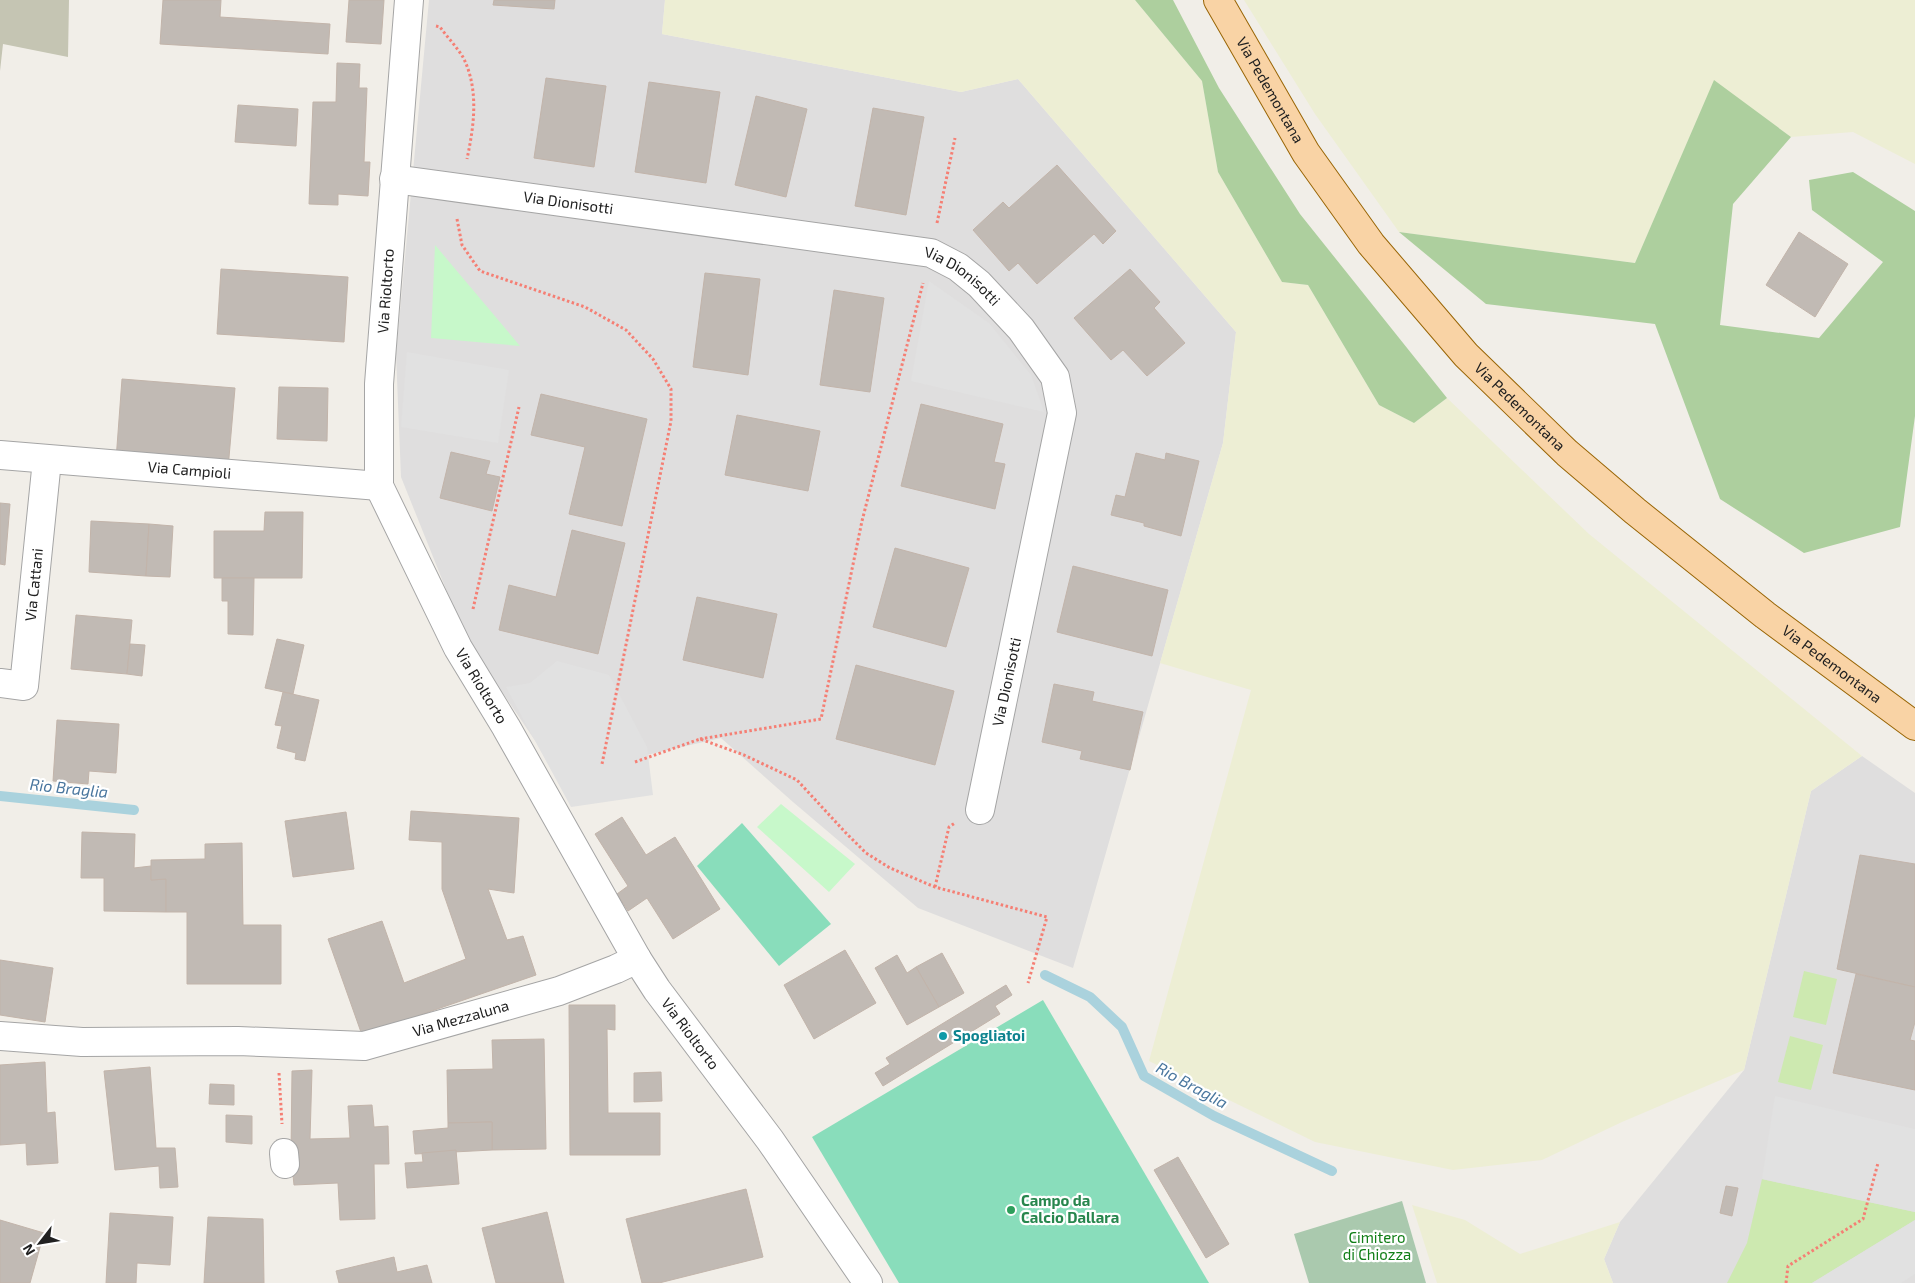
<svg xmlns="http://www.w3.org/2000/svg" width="1915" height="1283" font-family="'Exo 2',sans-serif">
<rect width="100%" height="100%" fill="#f1eee8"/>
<g fill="#dfdede">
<polygon points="429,0 665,0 662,34 961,92 1018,79 1236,332 1223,443 1073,968 918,908 793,802 721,738 555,776 536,742 466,639 401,477 396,354"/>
<polygon points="1862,756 1915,793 1915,1283 1613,1283 1604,1259 1620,1222 1744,1070 1811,791"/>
</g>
<polygon fill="#c5c5b3" points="0,0 69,0 68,57 3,44 0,71"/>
<g fill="#edeed4">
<polygon points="665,0 1135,0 1202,81 1218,172 1282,282 1308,285 1379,405 1414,423 1447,398 1589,534 1862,756 1811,791 1744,1070 1622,1122 1542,1160 1453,1170 1315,1142 1149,1061 1251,690 1160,663 1223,443 1236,332 1018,79 961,92 662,34"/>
<polygon points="1244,0 1915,0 1915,164 1853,132 1791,137 1714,81 1635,263 1399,232 1315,114"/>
<polygon points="1412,1205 1465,1220 1520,1254 1620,1222 1604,1259 1613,1283 1437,1283"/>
</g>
<g fill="#cde9b0">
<polygon points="1804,971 1837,979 1826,1025 1793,1017"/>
<polygon points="1790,1036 1823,1045 1811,1090 1778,1082"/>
<polygon points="1762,1179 1915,1212 1915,1220 1812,1283 1727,1283 1747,1243"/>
</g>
<g fill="#adcf9e">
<polygon points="1135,0 1173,0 1219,88 1300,214 1447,398 1414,423 1379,405 1308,285 1282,282 1218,172 1202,81"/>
<polygon points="1714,80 1791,137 1733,204 1720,325 1819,338 1883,262 1812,210 1809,180 1853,172 1915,211 1915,416 1900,527 1804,553 1720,499 1655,324 1486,304 1399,232 1635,263"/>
</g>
<polygon fill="#aac9ae" points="1402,1201 1426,1283 1309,1283 1294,1234"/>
<g fill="#c7f8ca">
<polygon points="435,245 520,346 431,338"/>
<polygon points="781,804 855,864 829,892 757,827"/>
</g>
<g fill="#89ddbb">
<polygon points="742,823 831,924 779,966 697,866"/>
<polygon points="1043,1000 1209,1283 899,1283 812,1137"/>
</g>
<g fill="#e1e1e1">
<polygon points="929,281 989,323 1031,375 1044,412 911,381"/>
<polygon points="407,352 509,370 498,443 401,427"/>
<polygon points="557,661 609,675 647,747 653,795 571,807 506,687 530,683"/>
<polygon points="1775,1096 1915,1129 1915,1212 1762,1179"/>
<polygon points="1915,1220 1915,1274 1901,1283 1812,1283"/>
</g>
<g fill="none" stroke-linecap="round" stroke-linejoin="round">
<g stroke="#aad2dd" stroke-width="10">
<polyline points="0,796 134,810"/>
<polyline points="1045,975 1090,997 1122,1027 1144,1076 1214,1116 1332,1171"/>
</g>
</g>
<g fill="#c1bab4" stroke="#c2b4aa">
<polygon points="163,0 221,0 220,17 330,24 328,54 160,44"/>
<polygon points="349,0 384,0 381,44 346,42"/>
<polygon points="494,0 555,0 554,9 493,5"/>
<polygon points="337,63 360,64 359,88 367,88 364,162 370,162 368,196 338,194 338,205 309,204 313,102 336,102"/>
<polygon points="546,78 606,86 594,167 534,158"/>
<polygon points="649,82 720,92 706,183 635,172"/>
<polygon points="756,96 807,109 786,197 735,185"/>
<polygon points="238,105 298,109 296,146 235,142"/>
<polygon points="873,108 924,117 906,215 855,206"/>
<polygon points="1057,165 1116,231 1103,244 1094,234 1037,284 1018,263 1009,271 973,230 1003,202 1009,208"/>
<polygon points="1799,232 1848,264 1815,317 1766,285"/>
<polygon points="221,269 348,277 344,342 217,334"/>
<polygon points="1130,269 1160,302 1154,308 1185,343 1147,376 1123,350 1111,360 1074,318"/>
<polygon points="705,273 760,279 748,375 693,367"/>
<polygon points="834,290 884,298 870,392 820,385"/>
<polygon points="122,379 235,388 228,469 116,460"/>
<polygon points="279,387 328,388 327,441 277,439"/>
<polygon points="541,394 647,419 622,526 569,514 585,447 531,435"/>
<polygon points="921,404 1003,424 994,462 1005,464 995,509 901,486"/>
<polygon points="737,415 820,431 808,491 725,475"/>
<polygon points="451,452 490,461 486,474 500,477 492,511 440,498"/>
<polygon points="1136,453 1165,460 1166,453 1199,461 1181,536 1144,526 1144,523 1111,515 1116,495 1125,497"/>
<polygon points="0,503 10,504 5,565 0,564"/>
<polygon points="265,512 303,512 302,578 214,578 214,531 264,531"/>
<polygon points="91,521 149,524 146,576 89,572"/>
<polygon points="149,524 173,526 170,577 146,576"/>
<polygon points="572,530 625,543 598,654 499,630 509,585 556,597"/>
<polygon points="895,548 969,568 946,647 873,627"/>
<polygon points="1073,566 1168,590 1152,656 1057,632"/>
<polygon points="222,578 254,578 253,635 228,634 228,601 222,601"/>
<polygon points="697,597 777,614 763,678 683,660"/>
<polygon points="76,615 132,620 127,674 71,669"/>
<polygon points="277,639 304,645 293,694 265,688"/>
<polygon points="130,644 145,645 142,676 127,674"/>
<polygon points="856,665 954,691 935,765 836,739"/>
<polygon points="1054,684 1094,692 1092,701 1143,712 1130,770 1080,759 1082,751 1042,742"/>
<polygon points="283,692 319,700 305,761 295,759 296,753 277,748 282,726 275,725"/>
<polygon points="57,720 119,724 116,773 89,771 88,784 53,781"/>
<polygon points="411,811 519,818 514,893 488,889 507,940 523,936 536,975 362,1035 328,939 382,921 404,983 466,959 442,889 442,842 409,840"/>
<polygon points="346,812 354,869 293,877 285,821"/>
<polygon points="622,817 646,855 675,837 720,909 673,939 647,898 628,911 617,894 628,886 595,834"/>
<polygon points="82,832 135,834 134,868 151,866 151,880 166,879 166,912 104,911 104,878 81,878"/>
<polygon points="242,843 243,925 281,925 281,984 187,984 187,912 166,912 166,879 151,880 151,860 205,859 205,844"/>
<polygon points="1860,855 1915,864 1915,987 1837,969"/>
<polygon points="845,950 876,1003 814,1039 784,985"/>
<polygon points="942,953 964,993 939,1007 916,967"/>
<polygon points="897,955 907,973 916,967 939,1007 907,1025 875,968"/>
<polygon points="0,960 53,968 45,1022 0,1015"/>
<polygon points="1856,974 1915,987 1915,1022 1910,1040 1915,1041 1915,1090 1833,1073"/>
<polygon points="1006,985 1012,995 995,1006 1000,1014 883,1086 875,1073 890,1064 886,1058"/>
<polygon points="569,1005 615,1005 615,1030 607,1029 608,1113 660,1113 660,1155 570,1155"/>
<polygon points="544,1039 546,1149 492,1150 492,1122 448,1123 447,1070 493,1069 492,1040"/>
<polygon points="45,1062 47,1113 55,1112 58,1163 27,1165 26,1143 0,1145 0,1065"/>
<polygon points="150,1067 156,1148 175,1148 178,1187 160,1188 159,1166 115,1170 104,1071"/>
<polygon points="312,1070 310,1139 350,1138 348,1106 372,1105 374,1127 388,1126 389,1164 374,1164 375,1219 340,1220 338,1183 294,1185 291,1155 292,1071"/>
<polygon points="661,1072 662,1101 634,1102 634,1073"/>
<polygon points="210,1084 234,1085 234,1105 209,1104"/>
<polygon points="226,1115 252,1116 252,1144 226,1142"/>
<polygon points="492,1122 492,1150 415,1154 413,1131 448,1128 448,1123"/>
<polygon points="456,1150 459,1184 407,1188 405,1163 423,1162 422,1153"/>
<polygon points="1178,1157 1229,1244 1206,1258 1154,1170"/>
<polygon points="1726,1186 1738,1188 1732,1216 1720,1213"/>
<polygon points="746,1189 763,1257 659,1283 642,1283 626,1219"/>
<polygon points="547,1212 564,1283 496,1283 482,1228"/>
<polygon points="110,1213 173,1217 170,1265 137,1263 136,1283 106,1283"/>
<polygon points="208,1217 263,1219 264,1283 204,1283"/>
<polygon points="0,1220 44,1233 30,1283 0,1283"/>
<polygon points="394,1257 397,1272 427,1265 432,1283 339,1283 336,1271"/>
</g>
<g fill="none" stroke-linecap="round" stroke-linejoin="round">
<defs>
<g id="minor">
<path id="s1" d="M409 0 379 384V486L458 648 506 727 637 959 657 990 770 1140 868 1283"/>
<path id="s2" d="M394 179 931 253 958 267 979 284 1021 329 1055 377 1062 413 980 810"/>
<path id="s3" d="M0 455 379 486"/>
<path id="s4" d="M0 683 24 686 47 460"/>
<path id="s5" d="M0 1036 82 1042 238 1041 364 1046 559 991 616 969 637 959"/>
<polyline points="284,1153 285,1164"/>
</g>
<g id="major">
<path id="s6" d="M1218 0 1306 153 1371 244 1466 355 1567 453 1635 511 1765 615 1915 726"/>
</g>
</defs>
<use href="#minor" stroke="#a5a5a5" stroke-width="30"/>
<use href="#major" stroke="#996505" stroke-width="30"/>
<g stroke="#f57f74" stroke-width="3" stroke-dasharray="2.5 2.5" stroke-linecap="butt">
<path d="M436 26 440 27C447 37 458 48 464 59 479 91 474 126 467 159"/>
<polyline points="457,219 462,245 480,271 585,307 626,330 653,359 671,389 671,421 602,764"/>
<polyline points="937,223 955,138"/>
<polyline points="473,609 519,407"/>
<polyline points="700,739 821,719 862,521 923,283"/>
<polyline points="635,762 700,739 744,755 797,780 845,832 866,853 890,868 935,887 1047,917 1028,983"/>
<polyline points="935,887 949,827 955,823"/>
<polyline points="279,1073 282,1124"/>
<polyline points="1786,1283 1788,1266 1863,1219 1878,1163"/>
</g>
<use href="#minor" stroke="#fff" stroke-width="28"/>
<use href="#major" stroke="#f9d3a5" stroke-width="28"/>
</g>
<circle fill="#0f9aa8" stroke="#fff" stroke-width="2" cx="943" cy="1036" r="5"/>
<circle fill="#2e9e5b" stroke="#fff" stroke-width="2" cx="1011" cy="1210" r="5"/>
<g text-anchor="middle" stroke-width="4.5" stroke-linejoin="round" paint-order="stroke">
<g font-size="15" fill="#212121" stroke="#fff">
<text dy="5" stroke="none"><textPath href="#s6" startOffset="104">Via Pedemontana</textPath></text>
<text dy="5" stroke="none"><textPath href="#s2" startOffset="176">Via Dionisotti</textPath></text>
<text dy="5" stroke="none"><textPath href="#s2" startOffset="581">Via Dionisotti</textPath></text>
<text transform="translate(386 291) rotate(-86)" y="5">Via Rioltorto</text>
<text dy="5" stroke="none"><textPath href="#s6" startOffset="509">Via Pedemontana</textPath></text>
<text dy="5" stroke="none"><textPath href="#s3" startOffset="190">Via Campioli</textPath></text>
<text dy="5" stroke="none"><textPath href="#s4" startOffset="126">Via Cattani</textPath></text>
<text dy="5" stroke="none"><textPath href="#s6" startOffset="914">Via Pedemontana</textPath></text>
<text transform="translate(1007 682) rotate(-78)" y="5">Via Dionisotti</text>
<text dy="5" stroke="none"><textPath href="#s1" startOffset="712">Via Rioltorto</textPath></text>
<text dy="5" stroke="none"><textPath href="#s5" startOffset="465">Via Mezzaluna</textPath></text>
<text dy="5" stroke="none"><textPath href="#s1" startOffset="1118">Via Rioltorto</textPath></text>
</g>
<g font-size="15" font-weight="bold" fill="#0d838f" stroke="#fff" text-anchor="start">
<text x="953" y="1041">Spogliatoi</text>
</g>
<g font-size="15" font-weight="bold" fill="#27864d" stroke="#fff" text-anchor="start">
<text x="1021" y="1206">Campo da<tspan x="1021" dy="17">Calcio Dallara</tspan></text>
</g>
<g font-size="15" fill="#107e16" stroke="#fff">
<text x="1377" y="1243">Cimitero<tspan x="1377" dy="17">di Chiozza</tspan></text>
</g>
<g font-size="16" font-style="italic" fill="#49769e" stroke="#fff">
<text transform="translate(69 788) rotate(6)" y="6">Rio Braglia</text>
<text transform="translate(1192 1085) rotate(29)" y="6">Rio Braglia</text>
</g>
</g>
<g transform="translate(40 1243) rotate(239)" stroke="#ffffff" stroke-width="4" paint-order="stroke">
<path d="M0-4L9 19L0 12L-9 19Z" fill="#212121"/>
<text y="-8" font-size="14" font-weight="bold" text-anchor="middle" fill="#212121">N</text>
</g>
</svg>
